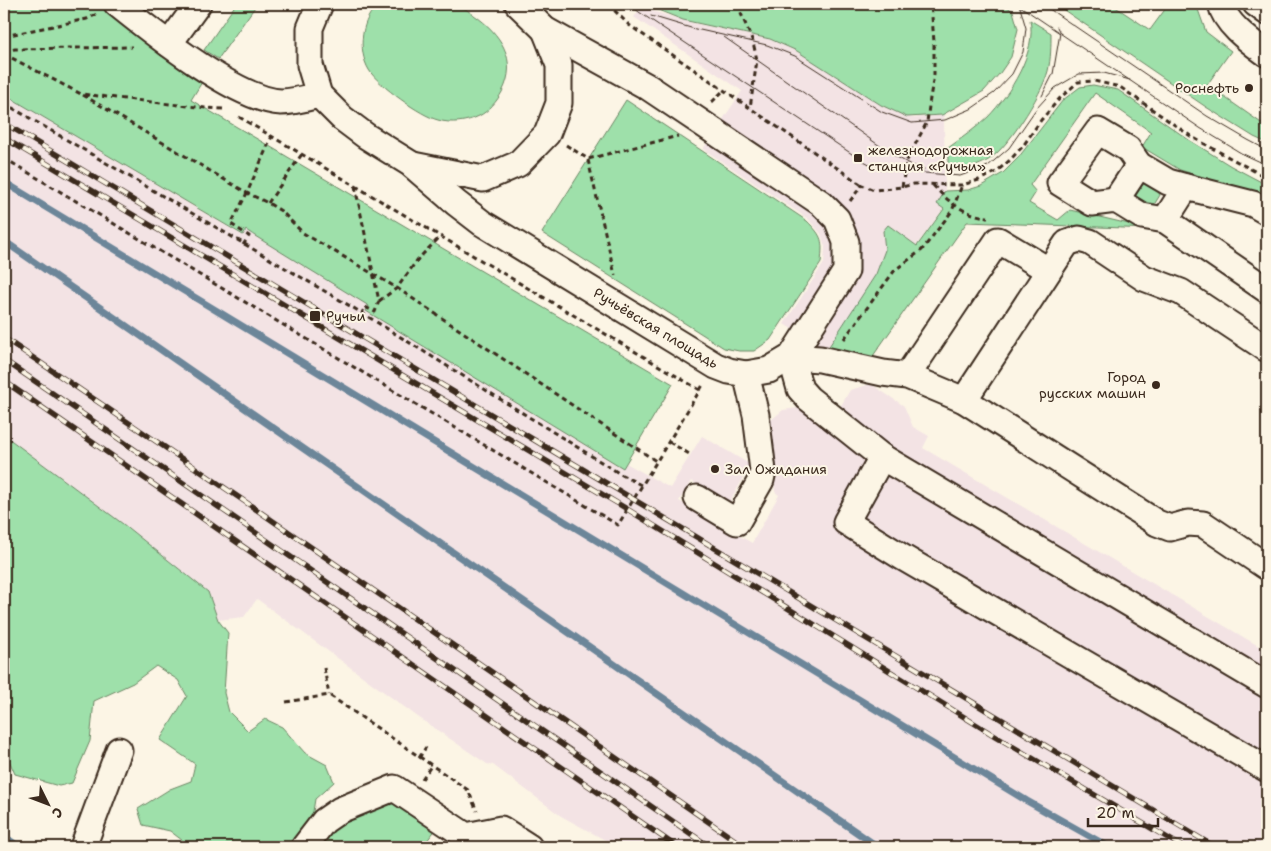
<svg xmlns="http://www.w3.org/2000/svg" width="1271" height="851" font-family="'Shantell Sans',sans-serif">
<rect width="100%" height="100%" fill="#fcf5e5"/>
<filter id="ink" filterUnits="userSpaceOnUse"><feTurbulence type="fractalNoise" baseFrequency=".02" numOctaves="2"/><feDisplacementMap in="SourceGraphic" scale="10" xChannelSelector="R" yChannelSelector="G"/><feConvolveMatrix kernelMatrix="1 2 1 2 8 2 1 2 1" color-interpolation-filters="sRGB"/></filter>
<g filter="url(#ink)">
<g fill="#f3e3e4">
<polygon points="642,8 693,23 769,39 798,52 884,107 913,118 944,115 945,191 937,204 944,208 916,246 888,225 883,232 885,250 876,274 826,351 784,324 824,263 825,247 821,234 808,219 703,149 742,91 634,17"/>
<polygon points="4,94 242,235 246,230 255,236 369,306 366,311 623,468 626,463 670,488 702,436 751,465 729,503 691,481 679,501 752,543 779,495 775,492 771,420 783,410 798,408 830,425 850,390 871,384 904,406 913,427 929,436 923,448 1267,651 1267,847 618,847 561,816 493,765 487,764 418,717 257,599 244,617 218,620 208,592 123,524 4,435"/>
</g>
<g fill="#9ee0aa" stroke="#6c8564">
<polygon points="4,4 99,4 137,34 202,82 191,100 673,384 623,468 366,311 369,306 255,236 246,230 243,235 4,94"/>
<polygon points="236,4 257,4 218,59 204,50"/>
<path d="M379 4C392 4 450 1 458 5 464 7 469 12 474 15 500 33 519 60 502 92 497 101 489 111 479 116 467 122 451 124 438 120 421 116 378 85 369 70 357 50 361 18 379 4Z"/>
<polygon points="643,4 1003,4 1013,11 1018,29 1011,57 1000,73 984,91 942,115 907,117 881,105 797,51 770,39 683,20"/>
<polygon points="1055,4 1111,4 1150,30 1169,4 1196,4 1206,32 1231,51 1207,85 1267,127 1267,143 1254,137 1206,107"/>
<path d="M1030 20 1051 33C1051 46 1051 58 1048 71 1042 94 1006 152 985 162 973 168 961 171 948 170V148C962 138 976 128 988 117 1010 94 1037 52 1030 20Z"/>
<polygon points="1093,85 1118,90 1189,140 1231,166 1267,185 1267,188 1256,193 1180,170 1142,147 1151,132 1095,93 1030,185 1036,192 1029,203 1058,220 1070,210 1150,229 967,222 868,363 826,351 876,274 885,250 883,231 888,225 917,246 944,209 937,204 945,191 968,190 981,186 1003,173 1018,158 1063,100 1080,87"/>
<path d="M626 100 807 221C823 237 823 240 821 263L770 340 754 351H739L724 348 542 233Z"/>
<path d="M1136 181C1148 182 1154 184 1160 195L1152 208 1128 193Z"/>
<polygon points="4,435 123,524 208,592 218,620 228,633 224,693 229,712 248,731 265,719 282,727 305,753 327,765 334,782 315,799 311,824 293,847 191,847 170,831 143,825 138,809 170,789 191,781 195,764 160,740 187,696 178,680 156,666 133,683 94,701 90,741 72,783 59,786 15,774 4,749"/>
<polygon points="396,800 437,828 422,847 316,847 331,826"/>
</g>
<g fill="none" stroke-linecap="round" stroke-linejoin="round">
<g stroke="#6c8699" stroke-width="7">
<polyline points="4,182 1027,801 1109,847"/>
<polyline points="4,241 878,847"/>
<polyline points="4,836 19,847"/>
</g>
<defs>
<g id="minor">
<path d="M117 4C153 33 237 100 281 102 294 102 307 98 319 95"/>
<polyline points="320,4 310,28 310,65 319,95 342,118 366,136 411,164 456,203 482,223 716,366 729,371 746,374 769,370 791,357 846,271 846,242 837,219 821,203 648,87 545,30 518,4"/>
<path d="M1221 4C1225 24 1251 42 1267 54"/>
<polyline points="1256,4 1267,12"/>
<polyline points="169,44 198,4"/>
<polyline points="413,165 483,179 518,164 547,134 559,103 559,65 545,30"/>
<polyline points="1116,200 1139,165"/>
<polyline points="1267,212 1253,204 1186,187 1165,220 1267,290"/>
<polyline points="1165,220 1142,216 1116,200 1092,203 1060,183 1098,131 1128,149 1139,165 1168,182 1186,187"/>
<polyline points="907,376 998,240 1048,270"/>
<polyline points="964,400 1067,243 1079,239 1090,242 1144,278 1181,292 1267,349"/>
<polyline points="882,457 846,522 902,557 1267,769"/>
<polyline points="697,498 737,522 761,480 763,471 756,415 746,374"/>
<polyline points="1267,567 1203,524 1188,523 1170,528 1157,523 964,400 907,376 883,373 820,359 791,357 800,389 808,398 882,457 1267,685"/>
<polyline points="83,847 119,750"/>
<polyline points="304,847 324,821 340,810 394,788 466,836 501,829 529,847"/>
</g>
</defs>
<use href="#minor" stroke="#3b2a1e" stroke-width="29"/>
<g stroke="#3b2a1e" stroke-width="3" stroke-dasharray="5 4" stroke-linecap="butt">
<polyline points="608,4 629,25 862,185"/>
<polyline points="737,4 753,42 757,60 750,108"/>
<polyline points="4,36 87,19 97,14"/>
<polyline points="4,51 15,49 132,47"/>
<polyline points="4,54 81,94 206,108 223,109"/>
<polyline points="83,95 247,193 268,203 281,211 303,233 397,288 656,461"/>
<polyline points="712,102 724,90"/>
<polyline points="4,103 362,313 622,475 641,485"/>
<polyline points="239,117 700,390"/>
<polyline points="566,145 588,159 678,136"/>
<polyline points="4,158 618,525 703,385"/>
<polyline points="588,160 615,275"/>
<path d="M933 185C948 202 965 215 988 217"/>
<polyline points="355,186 379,301 375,312 365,307 362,313"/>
<polyline points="902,187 906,162 927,122 930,98 934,75 934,42 931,4"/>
<polyline points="850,201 862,185 874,190 902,187 914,184 962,185 979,180 996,172 1009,161 1023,146 1041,120 1061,97 1078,82 1094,81 1120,87 1192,137 1267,178"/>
<polyline points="268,203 302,154"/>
<polyline points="243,245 249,236 231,224 247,193 272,136"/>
<polyline points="379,301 397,288 418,259 441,236"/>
<polyline points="844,339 895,270 922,250 952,211 962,185"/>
<polyline points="669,442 691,455"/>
<polyline points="324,668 329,695"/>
<polyline points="286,702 329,695 468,790 477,811"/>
<polyline points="419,758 426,747"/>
<polyline points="422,779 431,766"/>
</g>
<use href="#minor" stroke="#fcf5e5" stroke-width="25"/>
<g stroke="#3b2a1e" stroke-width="1">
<polyline points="629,4 639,12 858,158 879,169 960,176 988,166 1009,148 1036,109 1055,88 1079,74 1104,73 1130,80"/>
<polyline points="1017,4 1200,128 1241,153 1267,165"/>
<polyline points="1042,4 1207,116 1248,140 1267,150"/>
<polyline points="651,16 691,28 767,45 795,56 882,112 912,123 945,120 971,109 994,93 1012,74 1023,52 1026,28 1019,4"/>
<polyline points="724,37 890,153 911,165 924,169"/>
<polyline points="1042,96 1053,74 1060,33 1057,27"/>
</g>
<defs>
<g id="rail">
<polyline points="4,123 1215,847"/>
<polyline points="4,138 627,509 995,736 1183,847"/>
<polyline points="4,338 247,503 745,847"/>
<polyline points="4,360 236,519 710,847"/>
<polyline points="4,381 677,847"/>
</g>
</defs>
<use href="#rail" stroke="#3b2a1e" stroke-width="5.5"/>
<use href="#rail" stroke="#fcf5e5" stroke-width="4" stroke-dasharray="11" stroke-linecap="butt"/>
</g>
</g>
<g fill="#3b2a1e" stroke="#fcf5e5" stroke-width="2">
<circle cx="1249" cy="88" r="5"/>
<rect x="853" y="153" width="10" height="10" rx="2.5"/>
<rect x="309" y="310" width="12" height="12" rx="2.5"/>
<circle cx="1156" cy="385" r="5"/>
<circle cx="715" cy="469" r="5"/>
</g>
<g text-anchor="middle" stroke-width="4" stroke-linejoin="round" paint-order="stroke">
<g font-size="14" fill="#3b2a1e" stroke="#fcf5e5" text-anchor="start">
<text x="1239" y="93" text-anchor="end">Роснефть</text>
<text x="868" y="155">железнодорожная<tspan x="868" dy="16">станция «Ручьи»</tspan></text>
<text x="326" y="321">Ручьи</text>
<text x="1146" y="382" text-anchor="end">Город<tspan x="1146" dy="16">русских машин</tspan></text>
<text x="725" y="474">Зал Ожидания</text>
</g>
<g font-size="14" fill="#3b2a1e" stroke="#fcf5e5">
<text transform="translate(656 328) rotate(31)" y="5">Ручьёвская площадь</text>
</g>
</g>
<rect width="1271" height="851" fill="none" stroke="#fcf5e5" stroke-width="20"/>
<rect x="10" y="10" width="1251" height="831" fill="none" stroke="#3b2a1e" stroke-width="2" filter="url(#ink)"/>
<g transform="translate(48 804) rotate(132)" stroke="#fcf5e5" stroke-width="4" paint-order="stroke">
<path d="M0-4L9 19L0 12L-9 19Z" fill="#3b2a1e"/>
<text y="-8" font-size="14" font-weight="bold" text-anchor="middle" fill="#3b2a1e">С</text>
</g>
<path d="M1088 818v8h70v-8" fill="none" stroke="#3b2a1e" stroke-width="2.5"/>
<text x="1096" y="818" font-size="15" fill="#3b2a1e" stroke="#fcf5e5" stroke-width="4" paint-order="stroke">20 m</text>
</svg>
